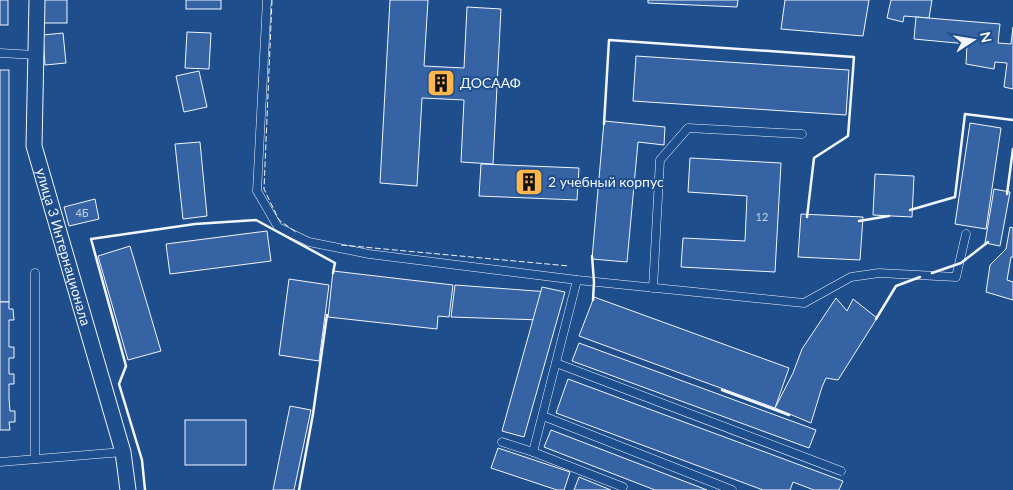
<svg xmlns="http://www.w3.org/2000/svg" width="1013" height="490" font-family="Lato,sans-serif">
<rect width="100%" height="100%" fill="#1f4e8c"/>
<g fill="#3563a3" stroke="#f2f6ff">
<rect x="0" y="0" width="8" height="25"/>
<rect x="42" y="0" width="25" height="23"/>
<rect x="186" y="0" width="35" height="9"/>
<polygon points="390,0 428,0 424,66 464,68 467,7 501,9 493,164 461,162 464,100 422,98 417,186 380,183"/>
<polygon points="648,0 738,0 737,7 648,3"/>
<polygon points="785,0 869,0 863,36 781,29"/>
<polygon points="891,0 932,0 929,18 904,16 903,22 887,18"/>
<polygon points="916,17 1000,24 998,43 1011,44 1013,27 1013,89 1004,87 1007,63 995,62 994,69 966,64 967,44 914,39"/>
<polygon points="187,32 211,33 209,69 185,68"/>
<polygon points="63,33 66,63 45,65 43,35"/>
<polygon points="636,56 849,70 846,115 633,101"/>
<rect x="0" y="70" width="9" height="232"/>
<polygon points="199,71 207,107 184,112 176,76"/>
<polygon points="604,121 665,127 664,145 638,142 627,262 592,259"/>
<polygon points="970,123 1001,128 986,229 955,224"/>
<polygon points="200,142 207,216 183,219 175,144"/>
<polygon points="690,158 781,163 775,272 681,267 683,238 745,241 747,196 688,192"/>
<polygon points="481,164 579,168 577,200 479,196"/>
<polygon points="875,174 914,176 912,217 873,215"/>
<polygon points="994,189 1010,192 1000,246 985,243"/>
<polygon points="95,199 99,219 69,226 64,207"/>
<polygon points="801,214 863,217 860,260 798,257"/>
<polygon points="1010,227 1013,228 1013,257 1011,257 1007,280 1013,282 1013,300 986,292 990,265 1006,249"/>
<polygon points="267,231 271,261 170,274 166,244"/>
<polygon points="130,246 161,351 128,360 98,256"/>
<polygon points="333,271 453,285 449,317 438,316 437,329 328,317"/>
<polygon points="289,279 329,285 319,361 279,355"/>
<polygon points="455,285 549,292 541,320 451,317"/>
<polygon points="542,287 565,292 524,437 502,431"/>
<polygon points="594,297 789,368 775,408 579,336"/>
<polygon points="836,298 847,311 853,299 877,318 838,380 826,378 822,387 811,423 775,408 793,373 802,349"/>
<polygon points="0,302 9,302 9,309 13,309 14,320 9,320 9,347 14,347 14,358 9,358 9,374 14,374 14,384 9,384 9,398 10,411 15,411 15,422 9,422 10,430 0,430"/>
<polygon points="579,343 816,430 809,448 572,361"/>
<polygon points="568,379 843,481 839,490 814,490 793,482 790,490 763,490 556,413"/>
<polygon points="290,406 311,410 294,490 273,490"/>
<rect x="185" y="420" width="61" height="45"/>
<polygon points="551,430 707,490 655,490 544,447"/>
<polygon points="498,448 570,472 564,490 557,490 491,468"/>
<polygon points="579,477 611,490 574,490"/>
</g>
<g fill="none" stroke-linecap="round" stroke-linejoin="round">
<defs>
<g id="service">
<polyline points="267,0 257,191 278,227 309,242 369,254 577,280 804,303 851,277 879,273 956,277 966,234"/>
<polyline points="0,53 36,55"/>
<polyline points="653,288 660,160 688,128 802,134"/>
<polyline points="556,363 841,471"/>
<polyline points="543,416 732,490"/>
<polyline points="502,442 533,452 577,280"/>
<polyline points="533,452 623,487"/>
<polyline points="35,459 35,273"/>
<polyline points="0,462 123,452"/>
</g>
<g id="minor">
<path id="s1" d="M37 0 34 146 123 452 128 490"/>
</g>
</defs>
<use href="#service" stroke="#f2f6ff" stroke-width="9"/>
<use href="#minor" stroke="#f2f6ff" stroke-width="17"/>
<use href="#service" stroke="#1f4e8c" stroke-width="8"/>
<use href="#minor" stroke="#1f4e8c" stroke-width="15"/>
<g stroke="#f2f6ff" stroke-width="1" stroke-dasharray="6 2.5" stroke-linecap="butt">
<polyline points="272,0 264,189 279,220 297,233"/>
<polyline points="341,245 569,266"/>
</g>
<g stroke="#f2f6ff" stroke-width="2.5">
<polyline points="604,124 609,40 854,57 848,136 814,158 807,217"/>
<polyline points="1007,194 1013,149"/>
<polyline points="910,210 955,197 965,114 1013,120"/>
<polyline points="859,221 889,216"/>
<polyline points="592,256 594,282 593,300"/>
<polyline points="932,273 961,263 988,242"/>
<polyline points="876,319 896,286 920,277"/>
<polyline points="722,390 789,415"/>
<polyline points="145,490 142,460 119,384 126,366 91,239 195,224 256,220 335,263 333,273"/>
<polyline points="299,490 313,414 327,315"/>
</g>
</g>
<defs>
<symbol id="building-square" viewBox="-11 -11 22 22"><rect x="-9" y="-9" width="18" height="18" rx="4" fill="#ffb74d" stroke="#1f4e8c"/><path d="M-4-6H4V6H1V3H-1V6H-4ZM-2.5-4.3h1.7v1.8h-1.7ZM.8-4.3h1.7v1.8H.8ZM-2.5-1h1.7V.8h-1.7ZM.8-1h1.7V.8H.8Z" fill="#111"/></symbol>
</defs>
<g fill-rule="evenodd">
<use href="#building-square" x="425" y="67" width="32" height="32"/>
<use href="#building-square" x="513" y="166" width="32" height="32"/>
</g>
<g text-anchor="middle" stroke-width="4" stroke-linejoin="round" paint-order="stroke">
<g font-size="11" fill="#c3d1e8">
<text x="82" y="217">4Б</text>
<text x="762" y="221">12</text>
</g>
<g font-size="14" fill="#f2f6ff" stroke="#1f4e8c" text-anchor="start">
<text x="460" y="88">ДОСААФ</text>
<text x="548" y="187">2 учебный корпус</text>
</g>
<g font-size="14" fill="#f2f6ff" stroke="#1f4e8c">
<text dy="5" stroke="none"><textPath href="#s1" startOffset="251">улица 3 Интернационала</textPath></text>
</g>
</g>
<g transform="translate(973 40) rotate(78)" stroke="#1f4e8c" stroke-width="4" paint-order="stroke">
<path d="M0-4L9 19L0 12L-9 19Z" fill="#f2f6ff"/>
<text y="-8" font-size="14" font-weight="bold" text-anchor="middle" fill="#f2f6ff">N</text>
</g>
</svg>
